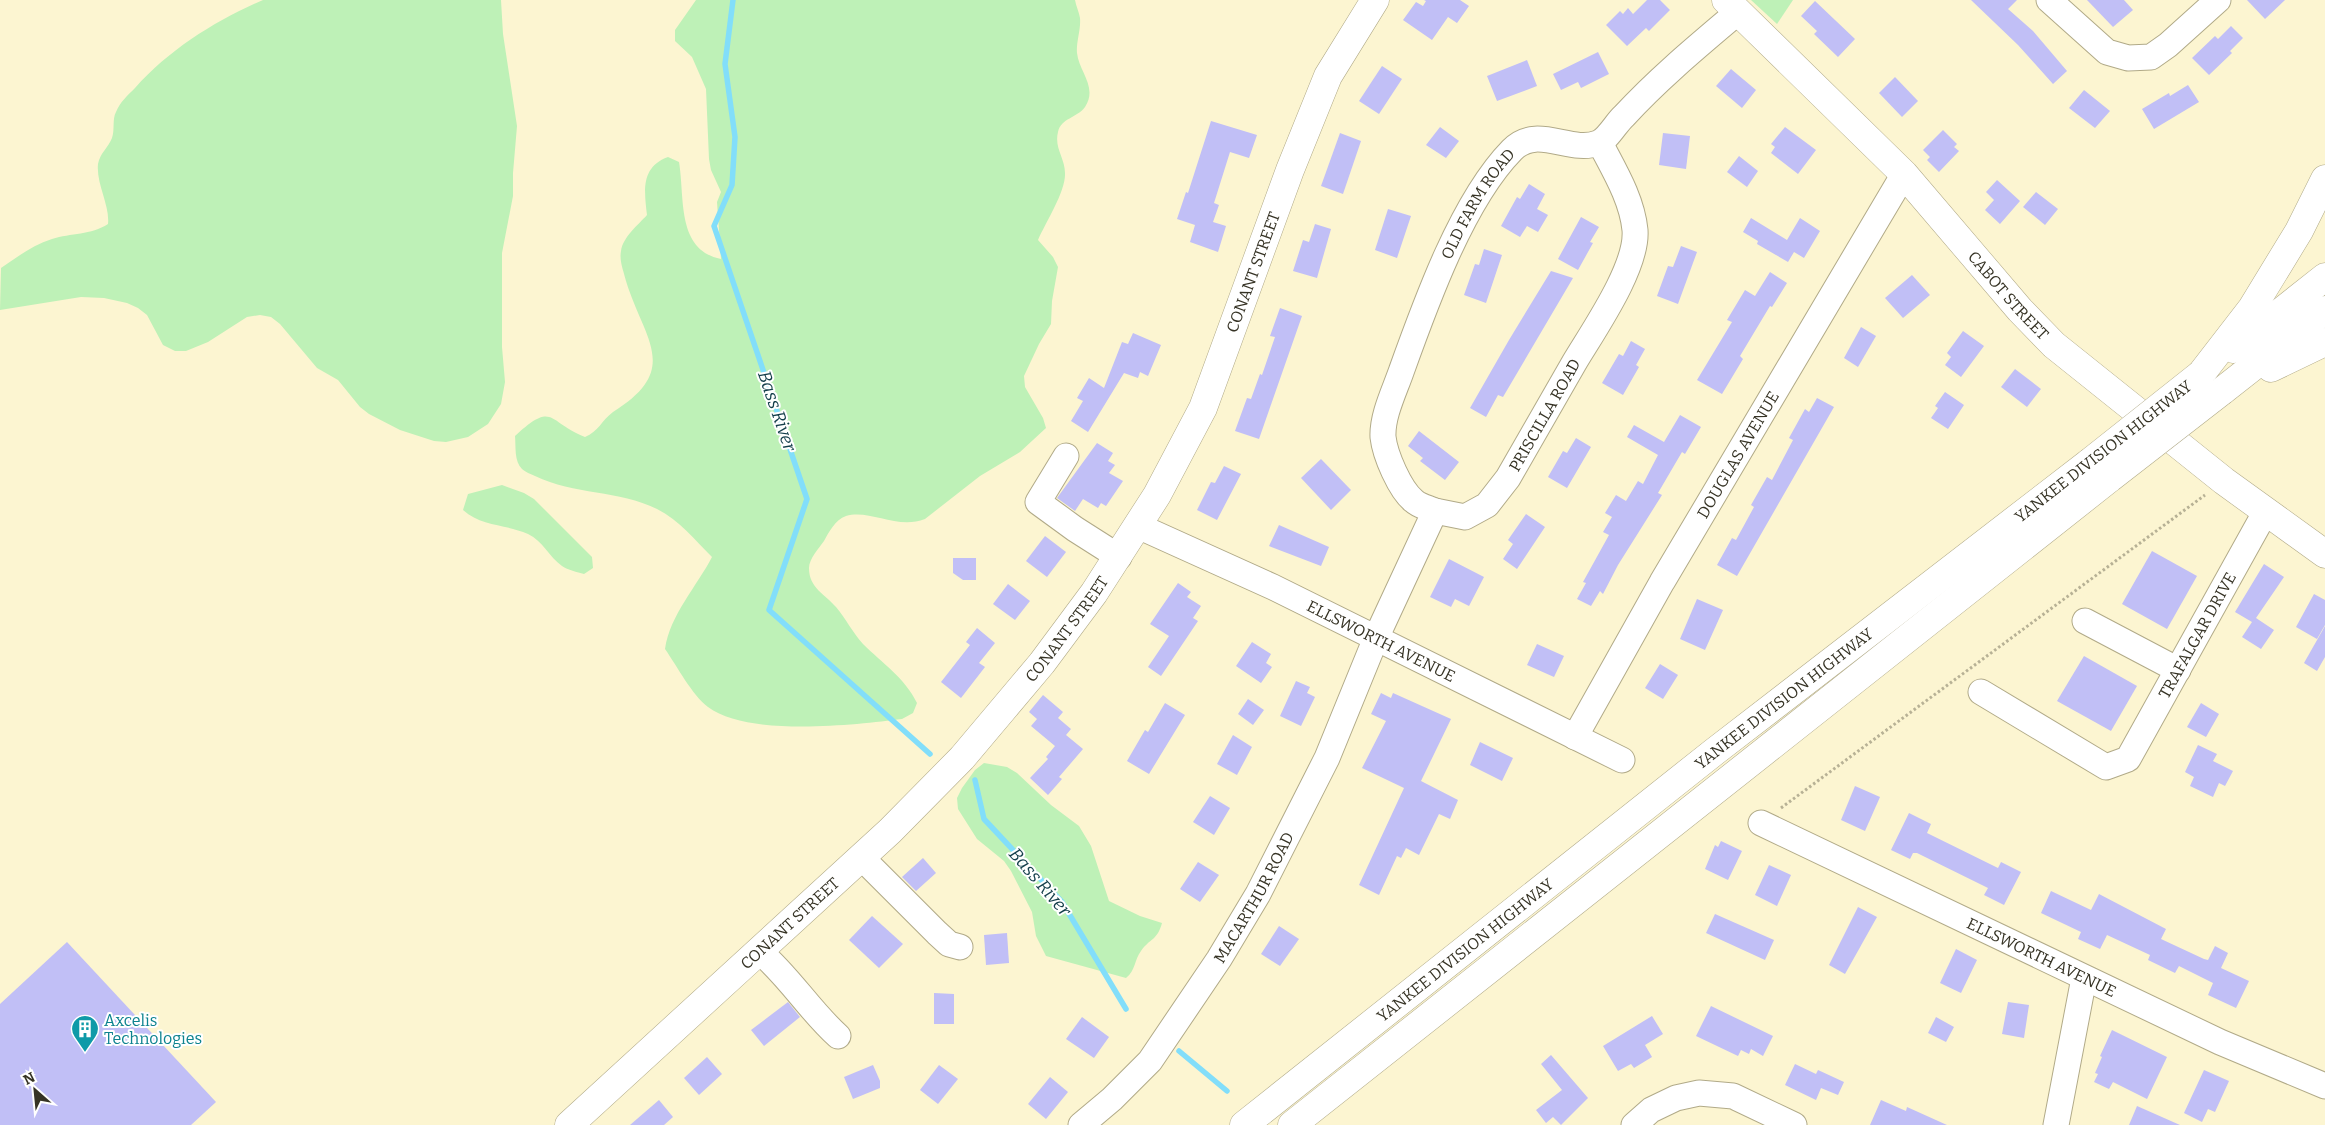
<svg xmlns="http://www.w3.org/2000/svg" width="2325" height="1125" font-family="Bitter,serif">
<rect width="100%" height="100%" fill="#fcf5d1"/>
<g fill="#bef1b7">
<path d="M263 0H501L503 34 517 126 513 173V196L502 253V347L505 382 501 404 488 424 468 437 446 442 434 441 400 430 369 414 360 407 338 380 317 368 280 324 271 317 260 315 247 317 208 342 186 351H175L163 345 147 315 138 308 127 303 104 298 81 297 0 310 1 268C17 257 33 245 52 239 71 233 91 235 108 224 110 205 96 184 98 164 100 153 108 148 112 138 115 130 112 119 116 112 120 102 128 95 135 88 170 49 215 21 263 0Z"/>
<path d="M696 0H1075C1076 6 1079 12 1080 18 1081 30 1076 42 1077 53 1079 72 1098 87 1085 107 1077 118 1061 118 1058 132 1054 148 1065 158 1065 173 1066 191 1046 222 1038 240L1053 257 1058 267 1052 301 1051 324 1039 344 1024 376 1025 387 1043 418 1046 428 1020 452 980 476 925 519C897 530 870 509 846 516 835 520 829 532 824 541 819 548 809 559 809 568 809 588 825 594 836 607 846 619 853 633 863 644 882 663 905 678 917 703L913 713 902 719C854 725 748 737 708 707 692 695 677 666 665 649 670 615 697 586 712 557 695 540 679 520 657 509 619 490 574 495 535 476 531 474 525 472 522 469 514 461 516 447 515 436 554 400 547 422 585 437 598 432 602 420 613 412 682 369 644 340 626 281 624 272 619 261 621 251 623 237 638 225 647 215 644 190 641 167 668 157L679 162C685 197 676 250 721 259L717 202 721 192 711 170 709 159 706 89 692 57 675 41V30Z"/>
<polygon points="1751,0 1793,0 1777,24"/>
<path d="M502 485 524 493 534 499 592 557 593 568 584 574C577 572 568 570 562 566 549 557 543 541 528 534 506 524 482 527 463 510L468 494Z"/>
<path d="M984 763 1007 767 1017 773 1051 805 1079 826 1091 846 1109 901 1140 916 1162 923C1157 941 1150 938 1141 951 1134 960 1136 970 1126 978L1046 956 1036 936 1032 912 1011 871 1004 861 977 839 958 809 957 798 962 788 975 770Z"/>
</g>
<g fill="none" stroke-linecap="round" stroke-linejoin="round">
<g stroke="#82defa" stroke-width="5.5">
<polyline points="733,0 725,64 735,137 732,185 714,226 807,499 769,610 930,754"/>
<polyline points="975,780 984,819 1062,902 1126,1009"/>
<polyline points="1179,1051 1227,1091"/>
</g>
</g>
<g fill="#c1bff6">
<polygon points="1424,0 1460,0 1469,6 1457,23 1448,17 1432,40 1403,20 1416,2 1423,6 1426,1"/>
<polygon points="1647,0 1660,0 1670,10 1649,31 1646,28 1627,46 1606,25 1620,11 1623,14 1628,8 1633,14"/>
<polygon points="1971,0 2017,0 2008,9 2033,31 2067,71 2053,84 2018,45"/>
<polygon points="2087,0 2124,0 2133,10 2113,27"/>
<polygon points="2247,0 2285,0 2265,19"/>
<polygon points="1815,1 1855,39 1838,57 1814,34 1817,31 1801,16"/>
<polygon points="2231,26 2243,38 2230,51 2232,53 2209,75 2192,58 2215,36 2218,39"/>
<polygon points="1598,52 1609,74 1581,88 1578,82 1561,90 1553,74"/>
<polygon points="1527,60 1537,86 1497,101 1487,76"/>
<polygon points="1382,66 1402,79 1379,114 1359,101"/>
<polygon points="1731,69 1756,90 1742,108 1716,86"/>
<polygon points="1895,77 1918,101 1902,117 1879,93"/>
<polygon points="2188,85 2199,102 2154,129 2142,109 2169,93 2170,96"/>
<polygon points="2084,90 2110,111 2095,128 2069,108"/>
<polygon points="1211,121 1257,135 1249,158 1230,152 1214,203 1219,205 1213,222 1226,226 1218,252 1190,242 1195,225 1177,219 1186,192 1188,193"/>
<polygon points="1440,127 1459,141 1446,158 1426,145"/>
<polygon points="1785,127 1816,150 1798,174 1771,153 1775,147 1771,144"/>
<polygon points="1943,130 1957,144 1954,147 1959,151 1939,172 1927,160 1930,157 1923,150"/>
<polygon points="1340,133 1361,141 1343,194 1321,186"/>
<polygon points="1663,133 1690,136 1686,169 1659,165"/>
<polygon points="1739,156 1758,171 1747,187 1727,172"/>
<polygon points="1997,180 2020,201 2000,224 1985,210 1994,200 1986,192"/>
<polygon points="1529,184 1545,194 1537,209 1548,215 1538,232 1527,226 1520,237 1501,226 1517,197 1520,199"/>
<polygon points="2036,192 2058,209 2045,225 2023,207"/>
<polygon points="1388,209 1411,216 1397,258 1375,250"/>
<polygon points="1581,217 1599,227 1590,242 1593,243 1578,270 1558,259"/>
<polygon points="1751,218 1787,240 1800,218 1820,231 1804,258 1794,252 1788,262 1757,244 1758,241 1743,232"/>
<polygon points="1315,224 1331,229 1317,278 1293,271 1303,240 1309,242"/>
<polygon points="1681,246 1697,252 1678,304 1657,296 1668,266 1673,267"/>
<polygon points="1484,249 1502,255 1486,303 1464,295 1475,264 1479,265"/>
<polygon points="1551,271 1573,278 1503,397 1498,395 1486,417 1470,408 1509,340"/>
<polygon points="1770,272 1787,283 1772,307 1770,306 1740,356 1743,359 1722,394 1697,380 1732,322 1727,320 1745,290 1755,296"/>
<polygon points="1912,275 1930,295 1903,318 1885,298"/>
<polygon points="1280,308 1302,316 1259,439 1235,431 1247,398 1251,399 1260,374 1262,375 1275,337 1270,336"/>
<polygon points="1861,327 1876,336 1858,367 1844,358"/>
<polygon points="1963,331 1984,346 1961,377 1945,365 1951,357 1947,353"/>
<polygon points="1133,333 1161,345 1148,376 1140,372 1138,378 1124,373 1088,432 1071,421 1083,401 1077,398 1089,378 1104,388 1122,342 1128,344"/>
<polygon points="1631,341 1645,349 1636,365 1639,367 1623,395 1602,383 1619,354 1623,356"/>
<polygon points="2015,369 2041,389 2027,407 2001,387"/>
<polygon points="1945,392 1964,405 1948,429 1931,418 1938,408 1935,406"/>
<polygon points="1817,398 1834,407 1737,576 1717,565 1732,538 1736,540 1754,507 1751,505 1767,477 1772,480 1793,440 1789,438 1805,409 1809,412"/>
<polygon points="1680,415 1701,427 1685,454 1682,452 1658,493 1662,495 1618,565 1603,594 1600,591 1591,606 1577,599 1586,583 1583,582 1609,535 1603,532 1612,517 1605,513 1616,495 1626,501 1638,481 1643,484 1658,455 1627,437 1634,425 1664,442"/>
<polygon points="1419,431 1459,462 1445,480 1420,461 1423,458 1408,446"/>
<polygon points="1576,438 1591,447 1567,488 1548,477 1563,451 1567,453"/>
<polygon points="1097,443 1113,453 1108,461 1115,465 1109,473 1123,481 1106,506 1101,503 1098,508 1083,499 1075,511 1057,498"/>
<polygon points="1321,459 1351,490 1331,510 1301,478"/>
<polygon points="1224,466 1241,474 1217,520 1197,510 1211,482 1215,483"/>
<polygon points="1526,514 1545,527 1517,569 1503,559 1513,544 1508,540"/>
<polygon points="1279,525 1329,547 1321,566 1269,546"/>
<polygon points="1045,536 1066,552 1047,577 1026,561"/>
<polygon points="2152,551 2197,576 2167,629 2122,604"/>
<polygon points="953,558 976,558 976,580 963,580 953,573"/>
<polygon points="1449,559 1484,577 1469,606 1455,599 1451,607 1430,597"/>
<polygon points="2264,564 2284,577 2256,618 2274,630 2261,649 2242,637 2252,622 2235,612"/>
<polygon points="1178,583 1191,592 1187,597 1201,606 1193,618 1198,621 1161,676 1148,667 1169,636 1150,624"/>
<polygon points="1008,584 1030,601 1015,620 993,604"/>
<polygon points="2314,594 2325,600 2325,625 2317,639 2296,627"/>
<polygon points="1697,599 1723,610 1705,650 1680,639"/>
<polygon points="2325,626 2325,657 2317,671 2304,663"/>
<polygon points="977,628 995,643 979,663 985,667 961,698 941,682 970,645 966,642"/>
<polygon points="1252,642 1271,654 1266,663 1272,667 1261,683 1236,666"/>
<polygon points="1537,644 1564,656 1554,677 1527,665"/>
<polygon points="2084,656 2137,686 2111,731 2057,701"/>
<polygon points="1660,664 1678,675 1663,699 1645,688"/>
<polygon points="1296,681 1310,687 1307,693 1315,697 1301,726 1280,716"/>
<polygon points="1381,693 1391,698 1393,693 1451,719 1421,781 1458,800 1450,819 1439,814 1419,855 1406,848 1401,858 1397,856 1379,895 1359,885 1404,788 1362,768 1386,721 1371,714"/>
<polygon points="1043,695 1063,712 1058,718 1071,729 1066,735 1083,749 1059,777 1062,779 1048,795 1030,778 1048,759 1046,757 1055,746 1031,726 1037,719 1029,712"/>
<polygon points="1248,699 1264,710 1253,725 1238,714"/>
<polygon points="1165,703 1185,715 1149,774 1127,761 1145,730 1148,732"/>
<polygon points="2201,703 2219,714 2206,737 2187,727"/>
<polygon points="1233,735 1252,747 1237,775 1217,764"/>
<polygon points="1480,742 1513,758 1502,781 1470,765"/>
<polygon points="2198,745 2217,754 2213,761 2233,771 2225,786 2219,783 2213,797 2190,786 2194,777 2185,772"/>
<polygon points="1855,786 1880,797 1865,831 1841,820"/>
<polygon points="1210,796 1230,808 1214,835 1193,822"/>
<polygon points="1909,813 1931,824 1927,833 1998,868 2001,862 2021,872 2004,905 1984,895 1988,888 1917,853 1913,853 1910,859 1891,850"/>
<polygon points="1721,841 1742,851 1728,880 1705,869 1715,845 1718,847"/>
<polygon points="923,858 936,873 916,891 902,877"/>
<polygon points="1198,862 1219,875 1200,902 1180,889"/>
<polygon points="1769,865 1791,875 1777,906 1755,895"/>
<polygon points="2051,891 2091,910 2099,894 2166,929 2161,939 2204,959 2208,960 2215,946 2228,953 2221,968 2249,981 2236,1008 2208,995 2213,983 2179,966 2175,973 2148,960 2150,955 2107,935 2100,949 2078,939 2081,932 2041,913"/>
<polygon points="1858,907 1877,917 1845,974 1829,965"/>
<polygon points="1715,914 1774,940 1765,960 1706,933"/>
<polygon points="872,916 903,944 879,968 849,940"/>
<polygon points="1279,926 1299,939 1280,966 1261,954"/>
<polygon points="1007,933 1009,963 986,965 984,935"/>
<polygon points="67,942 216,1102 191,1125 0,1125 0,1004"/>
<polygon points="1956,949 1977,960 1961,993 1940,983"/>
<polygon points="934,993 954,994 954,1024 934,1024"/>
<polygon points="788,1002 800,1017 764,1046 751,1030"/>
<polygon points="2008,1002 2029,1005 2024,1038 2002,1034"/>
<polygon points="1711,1006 1773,1036 1763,1056 1751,1049 1749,1054 1741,1050 1738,1056 1696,1036"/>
<polygon points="1652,1016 1663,1034 1645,1045 1652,1057 1634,1068 1631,1064 1618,1071 1603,1046"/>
<polygon points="1082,1017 1109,1037 1094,1058 1066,1039"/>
<polygon points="1936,1017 1954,1027 1946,1042 1928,1033"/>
<polygon points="2112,1030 2167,1057 2147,1099 2113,1082 2109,1089 2094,1082 2098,1074 2095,1073 2102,1057 2100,1056"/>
<polygon points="1551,1055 1588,1098 1561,1125 1553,1117 1546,1123 1536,1110 1562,1090 1541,1064"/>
<polygon points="707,1057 722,1074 699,1095 684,1078"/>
<polygon points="1795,1064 1816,1074 1818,1070 1844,1082 1838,1095 1821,1088 1816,1100 1785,1085"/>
<polygon points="873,1065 880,1081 880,1088 853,1099 844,1077"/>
<polygon points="939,1065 958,1079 938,1104 920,1090"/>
<polygon points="2204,1070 2229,1081 2215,1112 2208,1109 2202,1122 2184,1113"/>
<polygon points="1050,1077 1068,1092 1046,1119 1028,1104"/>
<polygon points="659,1100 673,1117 664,1125 630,1125"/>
<polygon points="1881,1100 1906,1111 1907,1107 1947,1125 1870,1125"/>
<polygon points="2137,1106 2180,1125 2129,1125"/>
</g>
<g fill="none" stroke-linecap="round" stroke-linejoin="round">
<defs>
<g id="minor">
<polyline points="2049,0 2107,52 2128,58 2151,57 2168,45 2218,0"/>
<polyline points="1066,456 1038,502 1075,529 1119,557"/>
<path id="s1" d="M1435 511C1429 508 1419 506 1414 501 1400 490 1385 455 1383 437 1382 416 1394 392 1401 372 1425 305 1462 201 1512 150 1537 124 1570 154 1598 143 1608 139 1616 123 1624 116 1659 78 1699 45 1738 12"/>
<path id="s2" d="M1138 526 1273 587 1622 760"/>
<polyline points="2085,621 2178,670"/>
<path id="s3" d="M1981 692 2106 767 2128 759 2266 511"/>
<path id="s4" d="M1575 737 1662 582 1904 174"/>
<path id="s5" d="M1761 823 2220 1042 2325 1086"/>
<polyline points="861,857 937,933 949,944 960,947"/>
<path d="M759 951C789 976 809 1010 838 1036"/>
<path id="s6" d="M1081 1125 1112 1099 1150 1061 1219 959 1258 894 1327 758 1376 638 1435 511 1465 517 1487 505 1508 478C1530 440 1552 402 1574 363 1593 331 1638 267 1635 230 1632 199 1614 170 1600 143"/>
<polyline points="1634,1125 1651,1110 1676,1098 1699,1093 1733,1096 1794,1125"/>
<polyline points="2056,1125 2084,978"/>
</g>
<g id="major">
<path id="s7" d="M1726 0 1904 174 2020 310 2054 345 2224 481 2325 554"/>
<path id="s8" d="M569 1125 890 831 962 758 1042 663 1094 593 1157 495 1203 408 1290 170 1328 76 1375 0"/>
</g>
<g id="highway">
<polyline points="2234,349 2325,277"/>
<polyline points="2271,368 2325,342"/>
<polyline points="2201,374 2252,308 2299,231 2325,179"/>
<polyline points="2222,391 2325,310"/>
<path id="s9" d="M1244 1125 1714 752 2090 462"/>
<polyline points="1292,1125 2110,478"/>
</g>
</defs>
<use href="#minor" stroke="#b1aa88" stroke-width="27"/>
<use href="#major" stroke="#b1aa88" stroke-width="29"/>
<use href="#highway" stroke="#b1aa88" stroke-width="29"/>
<polyline stroke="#b7b195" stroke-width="3" stroke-dasharray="2.5 2.5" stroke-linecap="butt" points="1781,808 2205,495"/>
<use href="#minor" stroke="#fff" stroke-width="25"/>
<use href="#major" stroke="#fff" stroke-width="28"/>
<use href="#highway" stroke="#fff" stroke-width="28"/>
<defs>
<g id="highway-bridge">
<polyline points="2090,462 2201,374"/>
<polyline points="2110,478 2222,391"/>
</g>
</defs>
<use href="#highway-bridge" stroke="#b1aa88" stroke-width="29" stroke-linecap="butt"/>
<use href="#highway-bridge" stroke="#fff" stroke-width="28"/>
</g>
<defs>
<symbol id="building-pin" viewBox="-11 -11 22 30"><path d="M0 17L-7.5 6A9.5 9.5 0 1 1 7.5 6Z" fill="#0f9aa8" stroke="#fff"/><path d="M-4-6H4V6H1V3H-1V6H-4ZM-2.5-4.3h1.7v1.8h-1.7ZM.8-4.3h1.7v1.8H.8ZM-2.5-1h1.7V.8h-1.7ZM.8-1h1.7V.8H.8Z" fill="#fff"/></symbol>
</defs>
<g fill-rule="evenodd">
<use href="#building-pin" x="69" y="1013" width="32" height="43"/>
</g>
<g text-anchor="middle" stroke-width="4" stroke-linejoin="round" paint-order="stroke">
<g font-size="16" fill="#363325" stroke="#fff">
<text dy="6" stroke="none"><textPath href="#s1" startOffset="349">OLD FARM ROAD</textPath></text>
<text dy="6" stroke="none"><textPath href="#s8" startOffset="1109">CONANT STREET</textPath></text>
<text dy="6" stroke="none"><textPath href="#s7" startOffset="409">CABOT STREET</textPath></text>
<text dy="6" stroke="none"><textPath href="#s6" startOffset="878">PRISCILLA ROAD</textPath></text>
<text transform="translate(2103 451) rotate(-38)" y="6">YANKEE DIVISION HIGHWAY</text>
<text dy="6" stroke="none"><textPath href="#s4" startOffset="326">DOUGLAS AVENUE</textPath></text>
<text dy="6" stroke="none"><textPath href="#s8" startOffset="704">CONANT STREET</textPath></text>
<text dy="6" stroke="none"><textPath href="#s3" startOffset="311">TRAFALGAR DRIVE</textPath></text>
<text dy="6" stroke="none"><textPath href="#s2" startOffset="269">ELLSWORTH AVENUE</textPath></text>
<text dy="6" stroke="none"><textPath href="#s9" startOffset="688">YANKEE DIVISION HIGHWAY</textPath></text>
<text dy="6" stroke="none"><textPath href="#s6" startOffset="288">MACARTHUR ROAD</textPath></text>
<text dy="6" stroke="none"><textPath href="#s8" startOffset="299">CONANT STREET</textPath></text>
<text dy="6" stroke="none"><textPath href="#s9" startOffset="282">YANKEE DIVISION HIGHWAY</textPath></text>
<text dy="6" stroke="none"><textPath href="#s5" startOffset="311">ELLSWORTH AVENUE</textPath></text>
</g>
<g font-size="16" fill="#0d838f" stroke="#fff" text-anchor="start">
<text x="104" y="1026">Axcelis<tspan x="104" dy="18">Technologies</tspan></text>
</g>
<g font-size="18" font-style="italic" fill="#133e4a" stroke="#fff">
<text transform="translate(777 411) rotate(71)" y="6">Bass River</text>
<text transform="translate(1040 882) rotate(49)" y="6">Bass River</text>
</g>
</g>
<g transform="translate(35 1090) rotate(333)" stroke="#ffffff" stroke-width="4" paint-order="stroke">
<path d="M0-4L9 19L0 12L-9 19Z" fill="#363325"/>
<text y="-8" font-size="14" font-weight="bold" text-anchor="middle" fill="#363325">N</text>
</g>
</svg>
